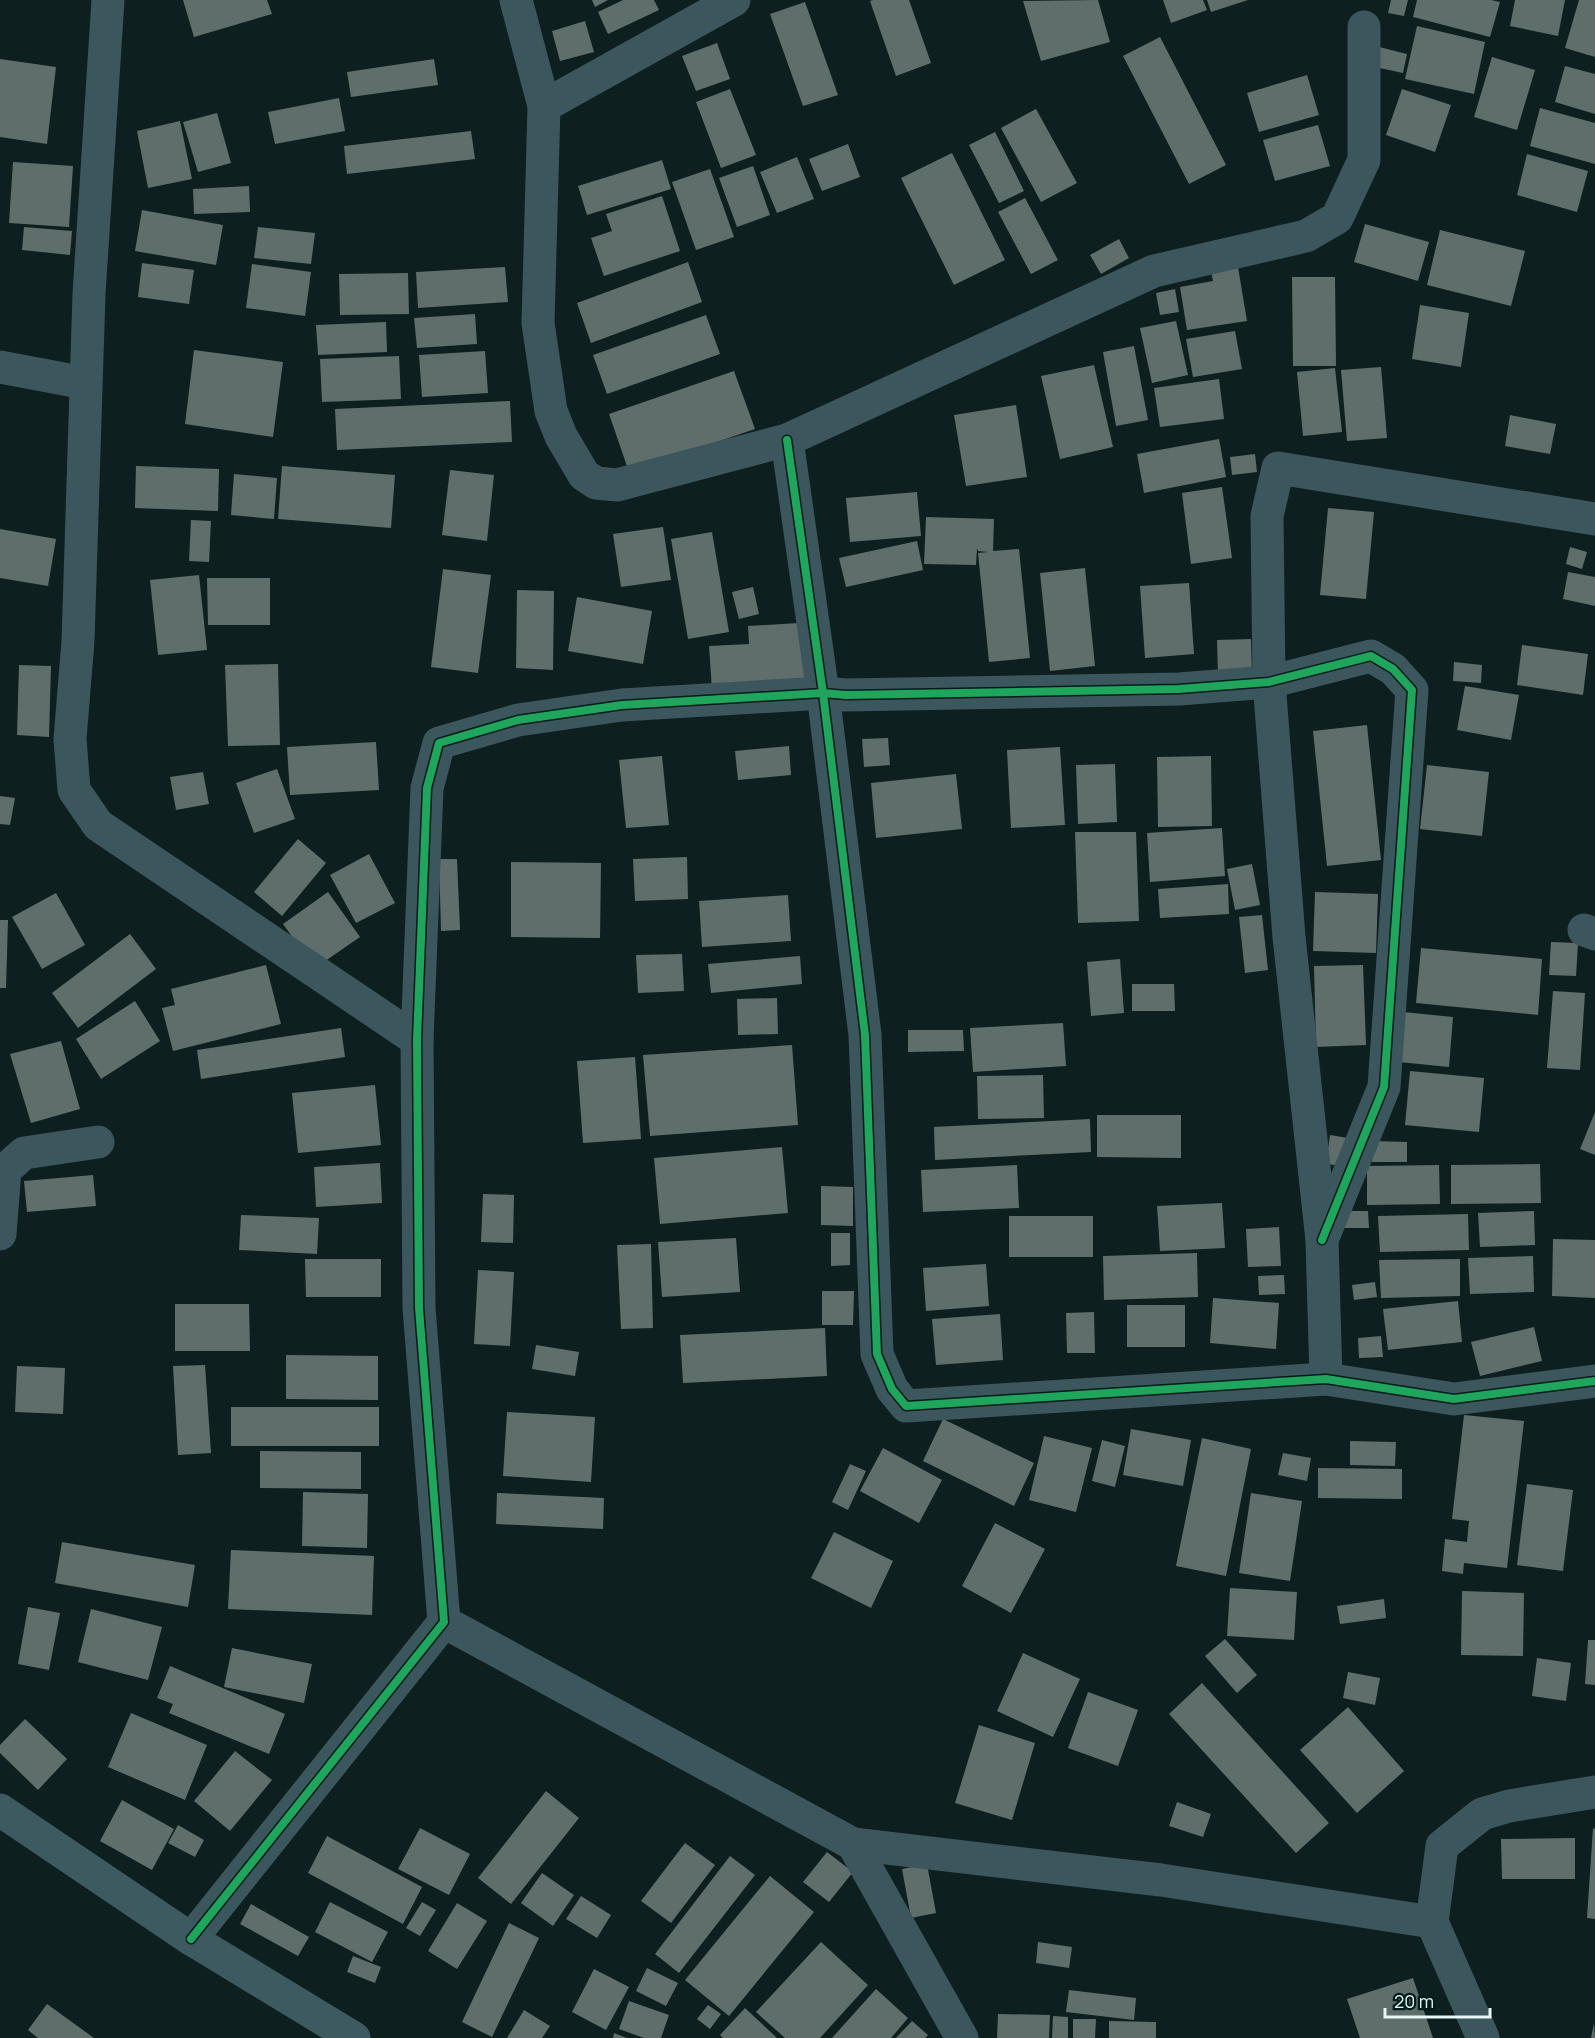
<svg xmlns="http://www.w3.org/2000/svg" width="1595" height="2038" font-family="Manrope,sans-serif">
<rect width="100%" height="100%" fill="#0e1f1f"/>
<g fill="#606e6b">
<polygon points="183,0 267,0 272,14 194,37"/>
<polygon points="592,0 608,0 595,7"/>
<polygon points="623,0 654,0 659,10 608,34 598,12"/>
<polygon points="873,0 909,0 931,63 896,76 870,1"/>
<polygon points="1098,0 1110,42 1041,61 1023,1"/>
<polygon points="1163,0 1203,0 1207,10 1171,23"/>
<polygon points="1207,0 1248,0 1211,12"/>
<polygon points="1391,0 1408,0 1404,16 1388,13"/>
<polygon points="1417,0 1491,0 1500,2 1490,37 1413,17"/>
<polygon points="1515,0 1565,0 1558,36 1510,26"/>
<polygon points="1579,0 1595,0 1595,57 1565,48"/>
<polygon points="805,2 838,95 803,106 770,14"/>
<polygon points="585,21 594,52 560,61 552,31"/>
<polygon points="1417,26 1485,42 1474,94 1405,79"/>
<polygon points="1160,37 1226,165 1189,184 1123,56"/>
<polygon points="717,43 730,79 696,91 682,56"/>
<polygon points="1379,47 1407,54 1403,73 1375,67"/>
<polygon points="1492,57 1535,70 1517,130 1474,117"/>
<polygon points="0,59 56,67 47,144 0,137"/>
<polygon points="434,59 438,85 351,97 347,72"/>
<polygon points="1565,66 1595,74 1595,114 1555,102"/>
<polygon points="1307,75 1319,115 1259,132 1247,93"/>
<polygon points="730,89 756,155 721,168 696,102"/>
<polygon points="1402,89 1451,105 1435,152 1386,135"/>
<polygon points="339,98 345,131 275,144 268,112"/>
<polygon points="1540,108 1595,123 1595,164 1530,146"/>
<polygon points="1036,109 1077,183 1041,202 1001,128"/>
<polygon points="217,113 231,163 198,172 183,122"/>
<polygon points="180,121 192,179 148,188 137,131"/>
<polygon points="1318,125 1330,166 1275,181 1263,140"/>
<polygon points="471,131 475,159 347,174 344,146"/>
<polygon points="995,132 1024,191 999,203 969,145"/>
<polygon points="848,144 860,177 822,191 809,159"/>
<polygon points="952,153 1005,260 954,285 901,178"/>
<polygon points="1527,154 1588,171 1577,212 1517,195"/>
<polygon points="797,157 814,199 777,213 760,172"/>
<polygon points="662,160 671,189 587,215 578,186"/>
<polygon points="13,162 73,166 69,227 9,223"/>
<polygon points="753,166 770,215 737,227 719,178"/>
<polygon points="710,169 734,237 696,250 672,182"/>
<polygon points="249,186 250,212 194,214 193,189"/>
<polygon points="662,196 680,251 604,276 591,238 612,231 606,214"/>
<polygon points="1025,198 1058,260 1031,274 998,212"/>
<polygon points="142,210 223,225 216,265 135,251"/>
<polygon points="1365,224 1429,242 1418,281 1354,262"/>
<polygon points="24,227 72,231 70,255 22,250"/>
<polygon points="258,227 315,233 311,264 254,258"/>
<polygon points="1440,230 1525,251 1511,306 1427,285"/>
<polygon points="1119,239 1129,258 1101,274 1090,255"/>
<polygon points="688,262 702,302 591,343 577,303"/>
<polygon points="142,263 194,270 189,304 138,297"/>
<polygon points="252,264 311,272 305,316 246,308"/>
<polygon points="505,267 508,302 418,308 416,272"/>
<polygon points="1238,267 1247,321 1187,330 1180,287 1213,281 1211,271"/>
<polygon points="408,273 409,314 340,315 339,274"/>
<polygon points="1292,277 1335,277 1336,366 1293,366"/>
<polygon points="1175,289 1179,312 1160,315 1156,293"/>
<polygon points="1420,305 1469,313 1461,367 1412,359"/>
<polygon points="475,314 477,344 417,348 414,318"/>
<polygon points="706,315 720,354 607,394 593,355"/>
<polygon points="1176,321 1188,375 1152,383 1140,328"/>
<polygon points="386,322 387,352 318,355 316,325"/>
<polygon points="1235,331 1242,369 1193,377 1186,339"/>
<polygon points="1134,346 1148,420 1116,426 1103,352"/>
<polygon points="194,350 283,362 273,437 185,424"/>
<polygon points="485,351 488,393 422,397 419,355"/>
<polygon points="399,356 401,399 322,402 320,359"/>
<polygon points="1094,365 1113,447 1060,459 1041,376"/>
<polygon points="1381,367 1387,438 1347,441 1341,370"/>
<polygon points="1335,368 1342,432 1303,436 1297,372"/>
<polygon points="734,371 755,429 629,472 609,414"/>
<polygon points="1219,379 1224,419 1160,427 1154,388"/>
<polygon points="510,401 512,442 337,450 335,409"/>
<polygon points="1016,405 1027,477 966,486 954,415"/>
<polygon points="1510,415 1556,424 1550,454 1505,446"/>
<polygon points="1219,439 1226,477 1144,493 1137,454"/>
<polygon points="1255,454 1257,472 1232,475 1230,457"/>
<polygon points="136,466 219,469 218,511 135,508"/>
<polygon points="282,466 395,475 391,528 278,519"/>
<polygon points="450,470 494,475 487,541 442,535"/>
<polygon points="234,474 277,478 274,519 231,515"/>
<polygon points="1222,487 1232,558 1191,564 1182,493"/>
<polygon points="917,492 921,536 850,542 846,498"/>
<polygon points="1328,508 1374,512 1366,599 1320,595"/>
<polygon points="926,517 994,519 993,551 1019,549 1030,658 989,662 978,553 988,552 978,551 977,548 976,565 924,564"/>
<polygon points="191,520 211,521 209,562 189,561"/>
<polygon points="663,527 671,580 621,587 613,534"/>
<polygon points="0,529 56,539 48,586 0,578"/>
<polygon points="712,532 729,632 688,639 671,539"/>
<polygon points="917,541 923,570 846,587 839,558"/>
<polygon points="1570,547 1587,552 1582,569 1566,564"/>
<polygon points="1085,568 1095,666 1050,671 1040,573"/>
<polygon points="443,569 491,575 478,673 431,667"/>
<polygon points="1568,572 1595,577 1595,606 1563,599"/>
<polygon points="199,575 207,650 158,655 150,580"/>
<polygon points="207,578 270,578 270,625 208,625"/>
<polygon points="1189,583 1194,654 1145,658 1140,586"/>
<polygon points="753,587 759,614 739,619 732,592"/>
<polygon points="517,590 554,591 553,670 516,668"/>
<polygon points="577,597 652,611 643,664 568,651"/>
<polygon points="799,623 810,684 712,690 709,646 749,644 748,626"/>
<polygon points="1251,639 1252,675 1218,676 1217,640"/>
<polygon points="1522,645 1588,654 1583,695 1517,685"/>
<polygon points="1454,662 1482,665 1481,683 1453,681"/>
<polygon points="278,664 280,745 228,746 225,665"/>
<polygon points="19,665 51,666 49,737 17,735"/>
<polygon points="1465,686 1519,695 1511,740 1457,730"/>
<polygon points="1367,725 1381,860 1327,866 1313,731"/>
<polygon points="888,738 890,765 864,767 862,739"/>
<polygon points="376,742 379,790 290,795 287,747"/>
<polygon points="789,746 791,775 738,780 735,751"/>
<polygon points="1060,747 1065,825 1011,828 1007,750"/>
<polygon points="662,756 669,825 626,828 619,760"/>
<polygon points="1211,756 1212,826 1158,827 1157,757"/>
<polygon points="1115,764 1117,822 1078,824 1076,765"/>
<polygon points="1427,765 1489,772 1482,836 1420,829"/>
<polygon points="277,769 295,819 254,833 236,783"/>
<polygon points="203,772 209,804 176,810 170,777"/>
<polygon points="956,774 962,829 876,838 871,783"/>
<polygon points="0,796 15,798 10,825 0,824"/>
<polygon points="1222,828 1225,876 1150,882 1147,833"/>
<polygon points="1075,832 1136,832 1139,921 1078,923"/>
<polygon points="298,839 326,863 282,916 254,892"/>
<polygon points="369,854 395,903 356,923 330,875"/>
<polygon points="687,857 688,899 635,901 633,859"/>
<polygon points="439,859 457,859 460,930 441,931"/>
<polygon points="511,862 601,863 600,938 511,937"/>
<polygon points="1252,864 1260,905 1235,910 1227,869"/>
<polygon points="1228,884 1229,914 1160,918 1158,889"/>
<polygon points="328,892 360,937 315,968 283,924"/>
<polygon points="1315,892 1378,894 1376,953 1313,951"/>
<polygon points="56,893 85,945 42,969 12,917"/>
<polygon points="788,895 791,941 702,947 699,901"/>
<polygon points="1262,915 1268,970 1245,973 1239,917"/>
<polygon points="0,920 8,920 6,988 0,988"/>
<polygon points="130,934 156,969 78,1028 52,993"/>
<polygon points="1551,942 1578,943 1576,976 1549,975"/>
<polygon points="1421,948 1542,959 1538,1015 1416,1003"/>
<polygon points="682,954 684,991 638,993 636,955"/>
<polygon points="800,956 802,984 711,993 708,964"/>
<polygon points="1120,959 1124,1013 1091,1016 1087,962"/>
<polygon points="266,965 281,1024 173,1051 162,1008 175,1005 171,989"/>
<polygon points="1363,965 1366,1045 1316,1047 1314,966"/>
<polygon points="1132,984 1174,984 1175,1011 1132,1011"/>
<polygon points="1553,991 1585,993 1580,1070 1547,1068"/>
<polygon points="777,998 778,1034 738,1035 737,999"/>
<polygon points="135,1001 160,1041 101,1079 76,1039"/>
<polygon points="1403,1012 1453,1017 1449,1067 1399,1062"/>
<polygon points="1063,1023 1066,1066 973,1072 970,1028"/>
<polygon points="341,1028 345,1057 201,1079 197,1050"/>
<polygon points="908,1030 963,1030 964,1051 908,1052"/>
<polygon points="61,1041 80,1109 31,1123 10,1054"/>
<polygon points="792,1045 798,1125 650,1136 643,1055"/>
<polygon points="635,1057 641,1139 583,1143 577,1061"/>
<polygon points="1410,1071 1484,1078 1479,1132 1405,1125"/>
<polygon points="1043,1075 1044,1118 978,1119 977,1076"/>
<polygon points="375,1085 381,1145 298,1153 292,1093"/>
<polygon points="1595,1112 1595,1155 1580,1149"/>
<polygon points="1097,1115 1181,1115 1181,1158 1097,1157"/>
<polygon points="1090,1119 1091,1152 935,1160 934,1127"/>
<polygon points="1330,1135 1348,1138 1345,1166 1326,1164"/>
<polygon points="1373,1141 1407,1142 1407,1162 1372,1162"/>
<polygon points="782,1147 788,1213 660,1224 654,1158"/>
<polygon points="380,1163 382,1203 316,1207 314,1167"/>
<polygon points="1540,1164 1541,1203 1451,1204 1451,1165"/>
<polygon points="1017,1165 1019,1208 923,1212 921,1170"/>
<polygon points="1439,1165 1440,1204 1367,1205 1367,1166"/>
<polygon points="93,1175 96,1206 27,1212 24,1181"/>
<polygon points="821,1186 853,1187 853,1226 821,1225"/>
<polygon points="483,1194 514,1195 513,1243 481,1242"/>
<polygon points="1222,1203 1225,1248 1160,1251 1157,1206"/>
<polygon points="1341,1211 1368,1211 1369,1228 1341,1228"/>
<polygon points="1534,1211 1535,1245 1480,1247 1478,1213"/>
<polygon points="1468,1214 1469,1250 1380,1252 1378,1216"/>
<polygon points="241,1215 319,1218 317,1254 239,1250"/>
<rect x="1009" y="1216" width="84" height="41"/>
<polygon points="1279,1227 1281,1266 1248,1267 1246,1229"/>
<polygon points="831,1233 850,1233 850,1265 831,1266"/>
<polygon points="736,1238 740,1292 662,1297 658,1242"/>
<polygon points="1553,1239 1595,1240 1595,1298 1552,1296"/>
<polygon points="651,1244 653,1328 621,1329 617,1245"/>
<polygon points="1197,1253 1198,1297 1104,1300 1103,1256"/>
<polygon points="1533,1256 1534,1292 1470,1294 1468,1258"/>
<polygon points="305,1259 381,1259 381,1297 306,1297"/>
<polygon points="1460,1259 1460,1296 1381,1298 1379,1260"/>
<polygon points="986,1264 989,1306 926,1311 923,1268"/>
<polygon points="478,1270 514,1272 510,1346 474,1344"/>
<polygon points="1284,1275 1285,1294 1259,1295 1258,1276"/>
<polygon points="1375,1282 1377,1297 1354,1300 1352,1285"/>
<polygon points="822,1291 854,1291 853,1325 822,1325"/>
<polygon points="1213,1298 1279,1303 1276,1349 1210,1343"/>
<polygon points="1458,1301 1462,1342 1388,1350 1383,1309"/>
<polygon points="175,1304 249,1304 250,1351 175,1351"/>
<rect x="1127" y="1305" width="58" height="42"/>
<polygon points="1094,1312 1095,1353 1067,1353 1066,1313"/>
<polygon points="1000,1314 1003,1360 936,1365 932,1319"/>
<polygon points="1534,1327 1542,1361 1480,1376 1471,1342"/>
<polygon points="825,1328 827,1376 683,1383 680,1335"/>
<polygon points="1381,1336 1383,1357 1359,1358 1358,1338"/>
<polygon points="536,1345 579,1352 575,1376 532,1369"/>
<polygon points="286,1355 378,1356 378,1400 286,1399"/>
<polygon points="205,1365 211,1453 178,1455 173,1366"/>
<polygon points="17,1366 65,1368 63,1414 15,1412"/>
<rect x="231" y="1407" width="148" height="39"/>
<polygon points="507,1412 595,1417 591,1482 503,1476"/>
<polygon points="1464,1415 1524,1421 1507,1568 1464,1563 1463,1574 1442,1571 1445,1539 1467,1542 1469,1521 1452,1519"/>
<polygon points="943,1419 1034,1463 1014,1506 923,1461"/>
<polygon points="1131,1429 1191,1440 1183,1486 1123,1475"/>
<polygon points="1044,1436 1092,1448 1076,1512 1029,1500"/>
<polygon points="1202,1438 1251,1449 1226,1576 1176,1566"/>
<polygon points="1102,1440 1125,1446 1115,1487 1092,1481"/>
<polygon points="1350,1441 1396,1442 1395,1466 1350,1465"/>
<polygon points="883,1448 942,1480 919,1523 860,1491"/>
<polygon points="260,1451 361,1452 361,1489 260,1488"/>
<polygon points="1283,1453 1311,1458 1307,1481 1278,1475"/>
<polygon points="850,1464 866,1471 848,1510 832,1502"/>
<polygon points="1318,1468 1402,1469 1402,1499 1318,1498"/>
<polygon points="1527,1484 1573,1490 1563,1571 1517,1565"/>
<polygon points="303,1492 368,1494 367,1548 302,1546"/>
<polygon points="497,1493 604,1498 603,1529 496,1524"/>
<polygon points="1251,1493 1302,1501 1290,1581 1239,1573"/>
<polygon points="995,1523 1045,1549 1011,1613 962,1586"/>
<polygon points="834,1532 893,1561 871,1608 811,1578"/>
<polygon points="62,1542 195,1565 188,1607 55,1583"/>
<polygon points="231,1550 374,1556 372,1615 228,1609"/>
<polygon points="1230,1588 1297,1592 1294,1640 1227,1636"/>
<polygon points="1462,1591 1524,1593 1523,1656 1461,1655"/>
<polygon points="1384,1599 1386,1618 1340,1624 1337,1606"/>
<polygon points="28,1607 60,1613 49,1670 18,1664"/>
<polygon points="91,1609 162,1627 148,1680 78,1662"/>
<polygon points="1225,1639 1257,1675 1237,1693 1205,1656"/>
<polygon points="1588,1640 1595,1640 1595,1685 1585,1684"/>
<polygon points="232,1648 312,1664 304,1703 224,1687"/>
<polygon points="1023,1653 1080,1679 1053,1737 997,1711"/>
<polygon points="1537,1658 1571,1663 1566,1701 1532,1696"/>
<polygon points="170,1666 285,1714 269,1754 169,1713 173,1704 157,1698"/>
<polygon points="1348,1672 1380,1678 1375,1705 1343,1698"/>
<polygon points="1202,1683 1329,1823 1296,1853 1169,1714"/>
<polygon points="1088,1692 1138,1710 1118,1766 1068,1748"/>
<polygon points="1348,1707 1404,1771 1357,1813 1300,1750"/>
<polygon points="131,1713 207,1745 185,1800 108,1767"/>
<polygon points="25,1719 67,1759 38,1790 0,1753 0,1745"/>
<polygon points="979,1725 1035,1743 1012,1820 955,1803"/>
<polygon points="235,1751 272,1780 230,1831 194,1801"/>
<polygon points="546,1791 579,1818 511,1904 478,1878"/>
<polygon points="122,1800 174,1829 152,1870 100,1841"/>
<polygon points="1177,1802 1211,1814 1203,1837 1169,1826"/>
<polygon points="178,1825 204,1840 195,1857 168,1843"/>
<polygon points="420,1828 470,1854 449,1895 398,1869"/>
<polygon points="1593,1828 1595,1829 1595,1919 1587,1918"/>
<polygon points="327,1836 422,1887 403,1924 308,1873"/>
<polygon points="1575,1838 1575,1879 1502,1879 1501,1839"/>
<polygon points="685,1843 715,1865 671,1923 641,1901"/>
<polygon points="827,1852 853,1872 829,1902 803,1882"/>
<polygon points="730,1856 755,1875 679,1973 655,1954"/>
<polygon points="927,1864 936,1913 911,1918 902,1869"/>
<polygon points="542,1873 574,1895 553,1926 521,1903"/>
<polygon points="770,1876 814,1912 729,2016 685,1980"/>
<polygon points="581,1896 611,1915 597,1938 566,1919"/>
<polygon points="330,1902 388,1932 372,1962 315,1932"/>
<polygon points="422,1902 436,1910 420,1936 406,1928"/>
<polygon points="457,1903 487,1921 457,1969 428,1951"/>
<polygon points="251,1904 309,1937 298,1956 240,1924"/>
<polygon points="509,1923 539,1938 492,2037 462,2022"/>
<polygon points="821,1942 868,1985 820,2038 785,2038 756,2012"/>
<polygon points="1038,1942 1072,1947 1069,1968 1036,1963"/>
<polygon points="353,1956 381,1967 375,1983 347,1972"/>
<polygon points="647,1968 678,1983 666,2006 636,1991"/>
<polygon points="594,1969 629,1987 606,2030 572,2012"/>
<polygon points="1413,1978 1433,2038 1360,2038 1347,1999"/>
<polygon points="876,1989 908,2018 891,2038 832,2038"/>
<polygon points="1069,1990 1136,1998 1134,2020 1066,2012"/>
<polygon points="629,2001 669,2015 661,2038 644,2038 619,2029"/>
<polygon points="47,2004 94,2038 38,2038 28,2030"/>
<polygon points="708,2005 721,2014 710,2029 697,2019"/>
<polygon points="745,2008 760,2022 777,2038 723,2038 720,2035"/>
<polygon points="524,2010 550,2026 542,2038 507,2038"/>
<polygon points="998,2014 1050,2015 1049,2038 997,2038"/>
<polygon points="1053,2016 1068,2017 1068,2038 1052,2038"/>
<polygon points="1073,2019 1096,2019 1095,2038 1073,2038"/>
<polygon points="912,2021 928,2035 925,2038 896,2038"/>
<polygon points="1109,2021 1156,2022 1156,2038 1109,2038"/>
<polygon points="1594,2023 1595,2038 1591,2038"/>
<polygon points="614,2033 627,2038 613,2038"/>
</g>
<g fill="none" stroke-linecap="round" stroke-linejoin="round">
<g stroke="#3c565d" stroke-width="33">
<polyline points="108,0 89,294 78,641 70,739 74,790 98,825 417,1040"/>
<polyline points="516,0 544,106 538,323 551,411 561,436 584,475 596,483 617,485 787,440 1154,271 1306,236 1337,218 1364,160 1364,27"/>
<polyline points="544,106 734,0"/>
<polyline points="0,367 85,383"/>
<polyline points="787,440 823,693 865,1035 877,1354 892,1389 906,1406 1326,1379 1454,1399 1595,1381"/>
<polyline points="1584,930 1595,934"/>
<polyline points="0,1234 5,1170 24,1153 98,1142"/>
<polyline points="1326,1379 1322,1240 1289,937 1269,682 1267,516 1278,468 1595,519"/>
<polyline points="444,1622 853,1844 1161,1880 1432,1922"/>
<polyline points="853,1844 962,2038"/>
<polyline points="191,1939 444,1622 419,1308 417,1040 427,788 439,743 518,720 622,705 823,693 846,695 1179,689 1269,682 1371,656 1393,669 1412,690 1384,1087 1322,1240"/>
<polyline points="1483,2038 1432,1922 1442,1846 1482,1814 1509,1806 1595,1792"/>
</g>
<polyline stroke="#3d5a61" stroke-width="33" points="0,1810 191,1939 354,2038"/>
<defs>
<g id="cycleway">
<polyline points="787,440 823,693 865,1035 877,1354 892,1389 906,1406 1326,1379 1454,1399 1595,1381"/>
<polyline points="191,1939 444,1622 419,1308 417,1040 427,788 439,743 518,720 622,705 823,693 846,695 1179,689 1269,682 1371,656 1393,669 1412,690 1384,1087 1322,1240"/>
</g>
</defs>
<use href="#cycleway" stroke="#001d1c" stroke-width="11"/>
<use href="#cycleway" stroke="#20a55d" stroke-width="8"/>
</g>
<path d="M1385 2008v9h105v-9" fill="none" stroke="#e6f7f6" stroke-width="3"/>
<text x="1394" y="2008" font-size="18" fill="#e6f7f6" stroke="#001d1c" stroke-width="4.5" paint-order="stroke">20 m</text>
</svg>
